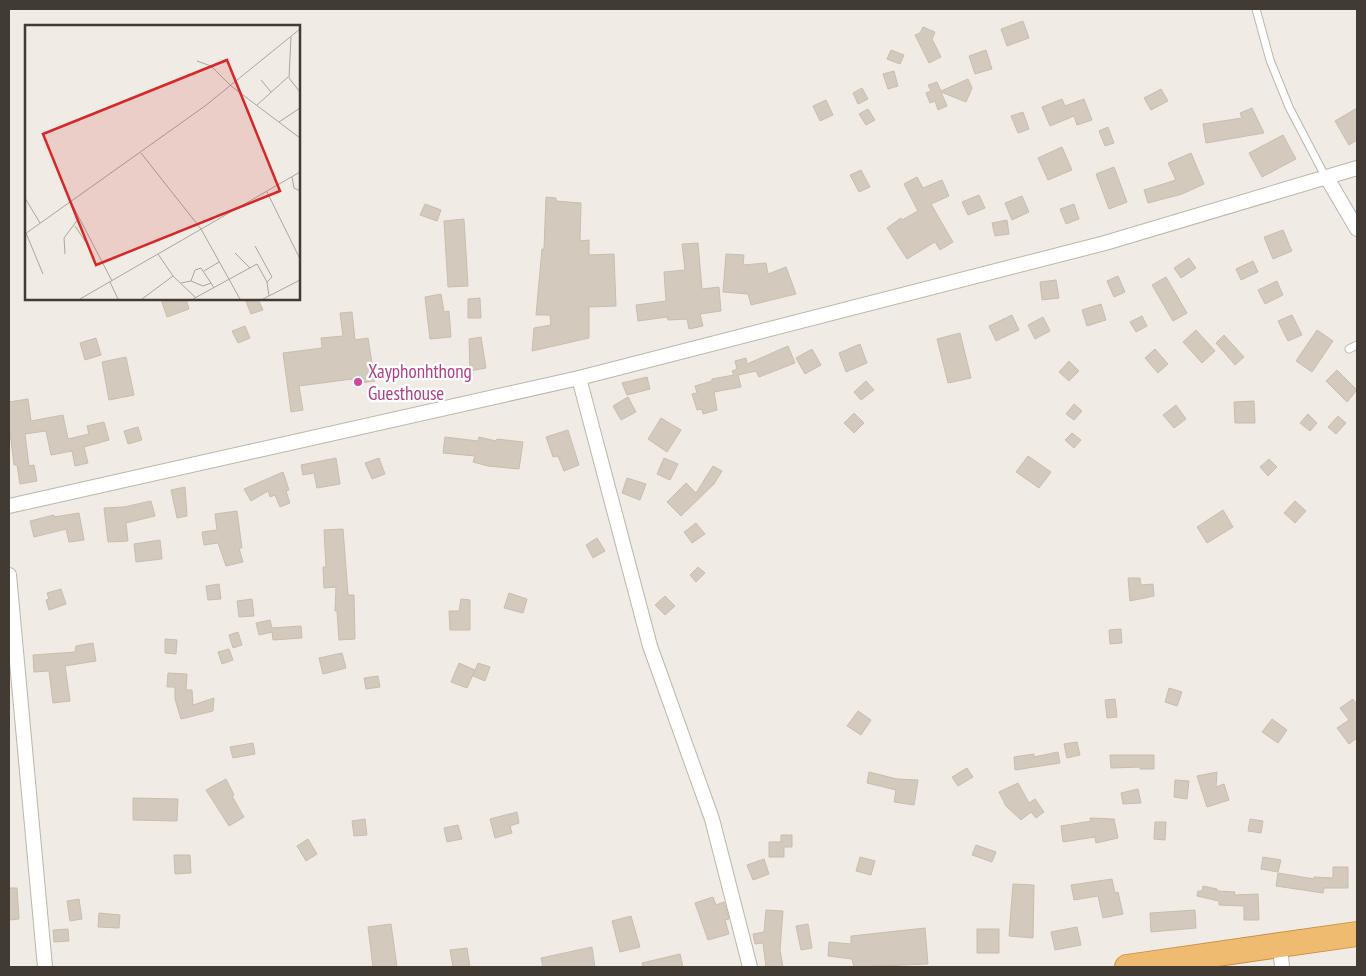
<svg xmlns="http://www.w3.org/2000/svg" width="1366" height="976" font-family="'PT Sans Narrow',sans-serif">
<rect width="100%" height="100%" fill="#f0ebe4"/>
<g fill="#d3c9bd" stroke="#cabdae">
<polygon points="1023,21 1029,38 1007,46 1001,29"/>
<polygon points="923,27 935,32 932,39 941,57 929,63 915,35 920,33"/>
<polygon points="891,50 904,55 900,64 887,59"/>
<polygon points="986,50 992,69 975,74 969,56"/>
<polygon points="894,71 898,86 888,89 883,74"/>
<polygon points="968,79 972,88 966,102 941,92 947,106 938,110 935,101 930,103 926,93 931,91 928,85 937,82 941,91"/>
<polygon points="862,88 868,99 858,104 853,93"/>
<polygon points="1161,89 1168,101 1151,110 1144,98"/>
<polygon points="1062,99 1065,106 1084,99 1092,120 1077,125 1074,116 1050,126 1042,107"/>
<polygon points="826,100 833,115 820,121 813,106"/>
<polygon points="1252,108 1264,133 1206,143 1203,124 1242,118 1240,113"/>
<polygon points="1357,108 1357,140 1349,145 1335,121"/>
<polygon points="868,109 875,120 866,125 859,114"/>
<polygon points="1023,112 1029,129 1018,133 1011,116"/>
<polygon points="1108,127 1114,143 1105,146 1099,131"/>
<polygon points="1283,135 1296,159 1262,177 1249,153"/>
<polygon points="1062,147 1072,170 1048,180 1038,158"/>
<polygon points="1191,153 1204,184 1182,194 1148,203 1144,190 1176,180 1168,163"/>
<polygon points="1114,167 1127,202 1109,209 1096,174"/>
<polygon points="861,170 870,187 859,192 850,175"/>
<polygon points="917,177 923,188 942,180 949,196 931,204 953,242 940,250 935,242 907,259 887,228 901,218 902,220 918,211 904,184"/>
<polygon points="979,195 985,208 968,215 962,202"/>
<polygon points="1022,196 1029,212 1012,220 1005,203"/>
<polygon points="546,197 556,198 556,201 581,203 580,241 589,240 589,255 614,254 616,306 589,307 589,338 532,351 534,328 551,325 550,315 536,315 542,249 544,249"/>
<polygon points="425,204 441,210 437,221 420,215"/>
<polygon points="1074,204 1079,219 1066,224 1060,209"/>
<polygon points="464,219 468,286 448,287 444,221"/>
<polygon points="1007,220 1009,234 995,236 992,223"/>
<polygon points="1283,230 1292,251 1273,259 1264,237"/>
<polygon points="698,243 702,289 719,287 721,311 700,314 703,326 689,329 687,319 668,320 667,317 638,321 636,305 666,301 664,272 685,270 682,244"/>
<polygon points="726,254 744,255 743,265 766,263 768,274 786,267 796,294 751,305 748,294 723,292"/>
<polygon points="1189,258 1196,268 1181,278 1174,268"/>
<polygon points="1253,261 1258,272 1241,280 1236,269"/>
<polygon points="1118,276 1125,292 1114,297 1107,281"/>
<polygon points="1166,277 1187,313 1173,321 1152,285"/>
<polygon points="1056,280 1059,298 1042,300 1040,282"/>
<polygon points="1277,281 1283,295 1265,304 1258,290"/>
<polygon points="441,294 444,312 449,311 451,337 430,339 425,297"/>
<polygon points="480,298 481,318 468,318 468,299"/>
<polygon points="161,299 186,299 189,309 167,317"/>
<polygon points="245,299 258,299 263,310 251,314"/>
<polygon points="1101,304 1106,320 1087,326 1082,310"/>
<polygon points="352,312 355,340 368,338 375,381 353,384 352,379 299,386 303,410 291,412 283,353 322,348 321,338 343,336 340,313"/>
<polygon points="1012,315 1019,330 996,341 989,326"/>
<polygon points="1292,315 1302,335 1288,341 1278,321"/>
<polygon points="1142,316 1147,326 1136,332 1130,322"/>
<polygon points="1043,317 1050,331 1035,339 1028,325"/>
<polygon points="245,326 250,338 238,343 232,331"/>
<polygon points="1196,330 1215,351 1202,363 1183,342"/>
<polygon points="1317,330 1333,341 1312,372 1296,361"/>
<polygon points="960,333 971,378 948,383 937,339"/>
<polygon points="1224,335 1244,357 1235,365 1216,343"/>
<polygon points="481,337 486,368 470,371 469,339"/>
<polygon points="96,338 101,355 85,360 80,343"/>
<polygon points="860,344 867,363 846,372 839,353"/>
<polygon points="788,346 795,363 759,377 756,371 738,375 741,387 714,392 717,410 703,414 702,409 697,410 692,394 697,393 695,386 712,381 712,379 734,375 732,371 737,369 735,361 746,358 747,364"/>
<polygon points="812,349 821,365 805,374 796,358"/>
<polygon points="1155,349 1168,364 1158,373 1145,358"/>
<polygon points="126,357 134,395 109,400 102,362"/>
<polygon points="1069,361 1079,371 1069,381 1059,372"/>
<polygon points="1337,370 1357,390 1347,402 1326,381"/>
<polygon points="647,377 650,389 627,395 622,383"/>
<polygon points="866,381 874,390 861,400 854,392"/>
<polygon points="628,397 636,412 621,420 613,406"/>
<polygon points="28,399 31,421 63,415 68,439 89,434 87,426 104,422 109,440 84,447 88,463 75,466 72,451 51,455 46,431 25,434 29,466 34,465 37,481 20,484 17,465 14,465 9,424 9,402"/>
<polygon points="1254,401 1255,423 1235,423 1234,402"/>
<polygon points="1074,404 1082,411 1074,420 1066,414"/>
<polygon points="1176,405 1186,419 1174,428 1163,415"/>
<polygon points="854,413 864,423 854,433 844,423"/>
<polygon points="1308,414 1317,423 1310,431 1300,423"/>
<polygon points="1338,416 1346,423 1336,434 1328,427"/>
<polygon points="661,418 681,430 667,452 648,439"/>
<polygon points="138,427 142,440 128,444 124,431"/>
<polygon points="568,430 579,465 564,471 558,456 553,457 546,437"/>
<polygon points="1072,433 1081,440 1074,448 1065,440"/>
<polygon points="445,437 478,441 479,437 496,441 497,439 523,442 519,469 488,466 473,462 475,456 443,453"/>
<polygon points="1028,456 1051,472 1039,488 1016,472"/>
<polygon points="336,458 340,484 317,488 314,473 303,475 301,465"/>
<polygon points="379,458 385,474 372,479 365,463"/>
<polygon points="664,458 678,464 670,480 657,474"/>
<polygon points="1269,459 1277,467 1268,476 1260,467"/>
<polygon points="713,466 722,471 714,484 681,516 667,502 686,483 696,493"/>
<polygon points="283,472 289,490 286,491 290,503 280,507 275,495 270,497 268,491 251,501 244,489"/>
<polygon points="627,478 646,484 640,500 622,493"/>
<polygon points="185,487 187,516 177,518 171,490"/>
<polygon points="151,501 155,516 126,523 128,541 108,542 104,508 124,507"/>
<polygon points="1295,501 1306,511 1295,523 1284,513"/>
<polygon points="1223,510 1233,527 1207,543 1197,527"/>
<polygon points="237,511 242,548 239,548 243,562 226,566 218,543 204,545 202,532 217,530 215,514"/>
<polygon points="79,513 84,540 69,542 66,529 34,537 30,521 54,515 54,517"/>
<polygon points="696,523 705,534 692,543 684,532"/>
<polygon points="343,529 348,595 354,595 355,639 339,640 337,611 335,611 336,587 324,588 323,567 326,567 324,530"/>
<polygon points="597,538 605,551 593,558 586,545"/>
<polygon points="160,540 162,559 136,562 134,544"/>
<polygon points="698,567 705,573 696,582 690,575"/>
<polygon points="1128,578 1140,578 1141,585 1153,584 1154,596 1130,601"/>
<polygon points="219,584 221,599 208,600 206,586"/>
<polygon points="61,589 66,604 49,610 46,600 49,599 47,593"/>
<polygon points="509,593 527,599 523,613 504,608"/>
<polygon points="665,596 675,606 665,615 655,605"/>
<polygon points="252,599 254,616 239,617 237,601"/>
<polygon points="461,599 470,600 470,630 450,630 449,611 459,611"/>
<polygon points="270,620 272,628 301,626 302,638 273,640 272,632 259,635 256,623"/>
<polygon points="1121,629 1122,643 1110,644 1109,630"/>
<polygon points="238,632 242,645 233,648 229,635"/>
<polygon points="165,639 177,640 176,654 165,653"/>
<polygon points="93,643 96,661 65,666 70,701 53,703 49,671 34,672 33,655 75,652 76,646"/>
<polygon points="229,649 233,660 222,664 218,652"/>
<polygon points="342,653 346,668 323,674 319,658"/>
<polygon points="459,663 475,670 467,688 451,682"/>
<polygon points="478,663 490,667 485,681 473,676"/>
<polygon points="168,673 187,674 186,690 192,690 193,705 214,698 213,711 181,719 175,699 175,687 167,687"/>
<polygon points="378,676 380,687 366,689 364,678"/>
<polygon points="1169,688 1182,692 1177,706 1165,702"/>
<polygon points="1115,699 1117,717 1107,718 1105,700"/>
<polygon points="1353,699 1357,705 1357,738 1349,744 1337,728 1349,720 1340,708"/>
<polygon points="858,711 871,720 861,735 847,726"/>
<polygon points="1272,719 1287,730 1278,743 1262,732"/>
<polygon points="1077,742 1080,755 1067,758 1064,744"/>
<polygon points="253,743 255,754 233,758 230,747"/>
<polygon points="1058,752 1060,763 1015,770 1014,757 1034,754 1034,757"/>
<polygon points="1110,755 1154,755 1154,769 1140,769 1140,767 1111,768"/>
<polygon points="967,768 973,777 958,786 952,777"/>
<polygon points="869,772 897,779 918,780 914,805 894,802 896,790 867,783"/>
<polygon points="1217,772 1216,787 1224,784 1229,800 1207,807 1197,776"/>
<polygon points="226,779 234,795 232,796 244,817 229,826 206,790"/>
<polygon points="1175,780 1189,781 1187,799 1174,797"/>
<polygon points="1018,783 1029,803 1035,799 1044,812 1036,818 1031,812 1021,820 1006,806 999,792"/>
<polygon points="1138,789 1141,803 1123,804 1121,793"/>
<polygon points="133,798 178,799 177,821 133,820"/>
<polygon points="517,812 519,823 510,826 512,833 495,838 490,819"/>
<polygon points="1090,818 1114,819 1118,838 1096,843 1095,837 1063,842 1061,826 1091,821"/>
<polygon points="365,819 367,835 354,836 352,821"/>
<polygon points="1250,819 1263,821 1261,833 1248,831"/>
<polygon points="1155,822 1166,822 1165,840 1154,839"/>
<polygon points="458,825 462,839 447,842 444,828"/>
<polygon points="781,835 792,835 792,847 784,847 784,857 769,857 769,842 781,842"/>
<polygon points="308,839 317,854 306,861 297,846"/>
<polygon points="976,845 996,852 992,862 972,855"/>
<polygon points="174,855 190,855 191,873 175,874"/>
<polygon points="860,857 875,861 871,875 856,871"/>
<polygon points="1263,857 1281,860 1278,872 1261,869"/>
<polygon points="764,859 769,874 753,880 747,865"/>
<polygon points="1333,867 1348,867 1348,888 1324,888 1323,893 1276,886 1278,873 1314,879 1314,877 1333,878"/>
<polygon points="1112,879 1115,893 1118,892 1123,914 1103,918 1098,896 1074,900 1071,885"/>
<polygon points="1013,884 1034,885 1033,938 1009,936"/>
<polygon points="1203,886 1217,889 1217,891 1235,892 1234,895 1258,894 1259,920 1244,920 1244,906 1219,905 1219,901 1197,896 1198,891 1202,891"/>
<polygon points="9,888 17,888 19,919 9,920"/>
<polygon points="713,897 716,905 724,902 729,919 725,920 729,934 708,940 695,903"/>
<polygon points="79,899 82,919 70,921 67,901"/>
<polygon points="766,910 783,911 780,950 783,967 766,967 763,943 755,944 753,934 764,932"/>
<polygon points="1195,910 1196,928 1151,932 1150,913"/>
<polygon points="99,913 120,915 119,928 98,927"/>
<polygon points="631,916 640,947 620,952 612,921"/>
<polygon points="391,924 397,967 373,967 368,927"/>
<polygon points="808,924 812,948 801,950 796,926"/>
<polygon points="1077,927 1081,945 1055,950 1051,932"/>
<polygon points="925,928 928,964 854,967 852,959 828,956 829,942 851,944 851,936"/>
<polygon points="68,929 69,941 54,942 53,930"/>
<rect x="977" y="929" width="22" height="24"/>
<polygon points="592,947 595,967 543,967 541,958"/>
<polygon points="467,948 470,967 453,967 450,950"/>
<polygon points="680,954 683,967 643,967 642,963"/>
</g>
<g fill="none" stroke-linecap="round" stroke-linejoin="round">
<defs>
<g id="lane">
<polyline points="1256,9 1270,60 1289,107 1326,178"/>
<polyline points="1349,349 1357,345"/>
</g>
<g id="street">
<polyline points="1327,178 1357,229"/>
<polyline points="579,378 650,646 712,819 750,967"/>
<polyline points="9,506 579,378 1105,243 1357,168"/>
<polyline points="9,575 45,967"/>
<polyline points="1280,946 1282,967"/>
</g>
<polyline id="highway" points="1127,967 1357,934"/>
</defs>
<use href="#lane" stroke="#bdb5aa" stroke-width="9"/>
<use href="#street" stroke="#bdb5aa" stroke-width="16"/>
<use href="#highway" stroke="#cc8e41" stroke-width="26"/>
<use href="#lane" stroke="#fff" stroke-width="7"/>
<use href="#street" stroke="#fff" stroke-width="14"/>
<use href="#highway" stroke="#efbb70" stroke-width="24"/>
</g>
<circle fill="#d1479c" stroke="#fff" stroke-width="2" cx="358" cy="382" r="5"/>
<g text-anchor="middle" stroke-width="4.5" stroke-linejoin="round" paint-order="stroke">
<g font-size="19" fill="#b23c85" stroke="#fff" text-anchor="start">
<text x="368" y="378">Xayphonhthong<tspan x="368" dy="22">Guesthouse</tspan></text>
</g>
</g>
<g transform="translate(25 25)">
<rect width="275" height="275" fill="#f0ebe4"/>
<path fill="none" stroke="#aaa59e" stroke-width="1" d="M266 12 264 53 275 67M172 36 186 41 206 61 275 113M236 55 246 67M232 80 263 52M254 97 275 83M116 128 176 204 215 274M267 152 269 163 275 166M242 167 275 234M0 173 15 198M46 177 87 256M50 201 60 216M1 208 18 249M0 209 180 81 275 4M230 221 247 252 242 257M210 228 225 243M40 229 39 213 54 193M179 246 194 237M148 251 171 273M166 256 170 245 176 243 186 258M85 257 93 274M156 258 166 256 178 261 186 258 189 263M55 274 275 147M117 274 148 251 133 229M168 274 232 239 242 257 244 271M238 274 275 255"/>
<path fill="#d62828" fill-opacity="0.15" stroke="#d62828" stroke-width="2.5" d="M202 35 255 166 71 240 18 109Z"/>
<rect width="275" height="275" fill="none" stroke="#413b34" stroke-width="2.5"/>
</g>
<rect width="1366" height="976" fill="none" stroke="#413b34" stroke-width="20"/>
</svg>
